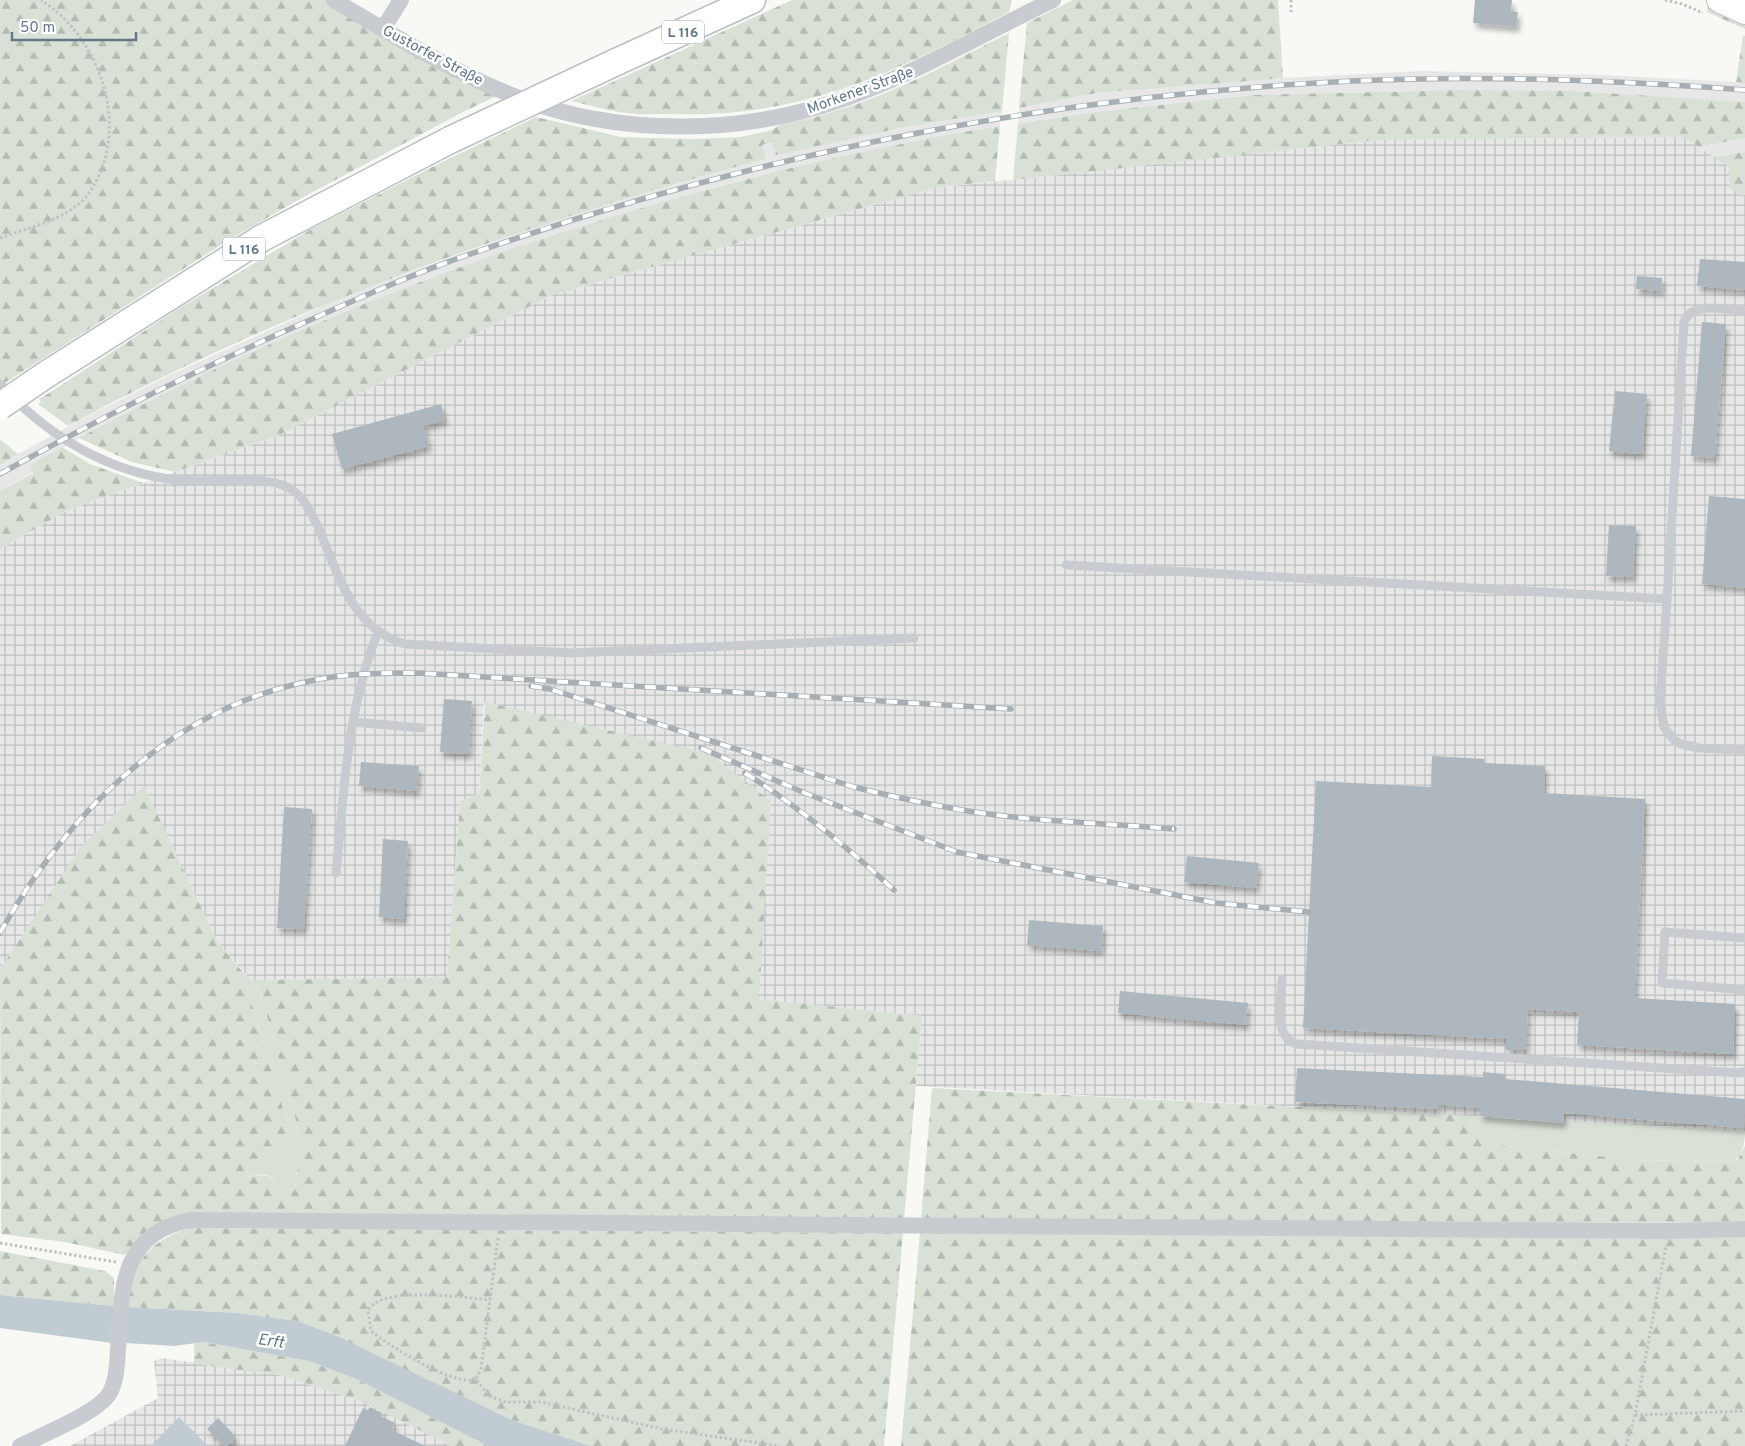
<svg xmlns="http://www.w3.org/2000/svg" width="1745" height="1446" font-family="Overpass,sans-serif">
<defs>
<pattern id="industrial-grid" width="8" height="8" patternUnits="userSpaceOnUse" patternTransform="scale(1.25)"><rect width="8" height="8" fill="#e6e7e6"/><path d="M0 4h8M4 0v8" fill="none" stroke="#bec0c0"/></pattern>
<pattern id="forest-firs" width="22" height="20" patternUnits="userSpaceOnUse" patternTransform="scale(1.25)"><rect width="22" height="20" fill="#d9e1d6"/><path d="M5 1l3.5 6h-7zM16 11l3.5 6h-7z" fill="#b4bbb3"/></pattern>
<filter id="shadow"><feDropShadow dx="3" dy="5.5" stdDeviation="2.5" flood-color="#0004"/></filter>
</defs>
<rect width="100%" height="100%" fill="#f8f8f5"/>
<g fill="#e6e7e6">
<polygon points="1420,71 1603,75 1736,82 1745,83 1745,102 1574,91 1461,90 1253,95 1095,112 1018,124 1019,108 1097,93 1265,79"/>
<polygon points="1002,111 1000,126 766,174 714,187 580,226 433,277 248,354 152,400 30,465 33,472 0,491 0,465 18,454 82,419 172,374 349,294 574,213 765,159 761,146 773,143 777,154 900,128"/>
<polygon points="1745,138 1745,152 1713,157 1699,147"/>
</g>
<g fill="url(#industrial-grid)">
<polygon points="1685,137 1729,168 1739,194 1745,195 1745,1131 916,1086 922,1016 758,999 771,801 484,703 479,794 460,801 447,977 251,980 218,943 144,787 0,969 0,549 68,510 279,435 552,295 934,188 1379,140"/>
<polygon points="162,1358 280,1375 365,1403 451,1446 70,1446 158,1398 154,1361"/>
</g>
<g fill="#d9e1d6">
<path d="M242 971 251 980H257L303 1146V1160L297 1171 295 1188 282 1190C268 1176 271 1171 249 1177L246 1166C260 1154 280 1156 293 1143Z"/>
<path d="M1470 1116 1745 1131C1745 1143 1743 1156 1732 1162L1636 1160 1497 1145 1473 1133Z"/>
</g>
<g fill="url(#forest-firs)">
<polygon points="0,0 334,0 505,92 463,112 298,200 227,241 0,386"/>
<path d="M792 0H1012L1009 12C894 73 802 119 668 114 655 114 640 115 627 113 608 111 589 105 571 101Z"/>
<polygon points="1073,0 1278,0 1283,78 1097,93 1019,108 1027,23"/>
<polygon points="1708,7 1745,24 1745,29 1707,12"/>
<path d="M1009 33 1002 111 900 128 776 155 772 143 762 145 766 159C525 223 285 308 68 426L38 404 41 402 39 399 49 393 178 309 313 228 440 163 536 117 621 137 650 138 696 139 741 137 772 130 779 125C799 121 819 117 838 110 898 92 953 61 1009 33Z"/>
<polygon points="1743,35 1745,36 1745,83 1736,82"/>
<polygon points="1461,90 1574,91 1745,102 1745,138 1699,147 1685,137 1379,140 1013,180 1018,124 1095,112 1253,95"/>
<path d="M1000 126 995 181 934 188 552 295 279 435 175 472 132 462 79 438C366 283 680 179 1000 126Z"/>
<polygon points="1745,152 1745,195 1739,194 1729,187 1729,168 1713,157"/>
<polygon points="0,439 18,454 0,465"/>
<polygon points="62,447 90,464 143,483 68,510 0,549 0,491 33,473 30,465"/>
<path d="M485 702 708 753 771 801 759 999 922 1016 904 1219 192 1215 124 1255 65 1242 1 1234 0 969 80 848 144 786 218 943 242 971 293 1143C280 1156 260 1154 246 1166L249 1177C271 1173 267 1175 282 1190L295 1188 297 1171 303 1160V1146L257 980 447 977 460 801 479 794Z"/>
<polygon points="932,1088 1470,1116 1473,1133 1497,1145 1636,1160 1732,1162 1738,1159 1745,1146 1745,1223 921,1219"/>
<path d="M189 1228 903 1233 884 1446H591L512 1420 297 1321 237 1313 128 1307C131 1263 148 1242 189 1228Z"/>
<polygon points="920,1233 1745,1234 1745,1446 901,1446"/>
<polygon points="0,1251 105,1271 114,1278 114,1306 0,1295"/>
<polygon points="203,1342 309,1361 356,1379 488,1446 451,1446 365,1403 280,1375 194,1364 194,1343"/>
</g>
<g fill="#c1ccd2">
<polygon points="0,1295 114,1306 112,1343 0,1328"/>
<polygon points="128,1307 237,1313 297,1321 339,1337 512,1420 591,1446 488,1446 356,1379 309,1361 203,1342 175,1346 125,1343"/>
<polygon points="179,1417 208,1446 151,1446"/>
</g>
<g fill="#aeb7be" filter="url(#shadow)">
<polygon points="1475,0 1512,0 1511,11 1518,12 1516,27 1473,23"/>
<polygon points="1700,259 1745,262 1745,290 1697,286"/>
<polygon points="1637,276 1662,278 1661,291 1636,289"/>
<polygon points="1702,322 1726,324 1715,458 1691,456"/>
<polygon points="1615,391 1647,394 1642,454 1609,451"/>
<polygon points="441,404 445,420 424,426 429,446 342,469 332,434"/>
<polygon points="1709,496 1745,499 1745,588 1702,584"/>
<polygon points="1609,525 1636,526 1633,577 1606,576"/>
<polygon points="444,699 472,701 469,754 440,752"/>
<polygon points="1432,756 1484,759 1484,763 1545,766 1544,793 1645,799 1635,998 1735,1004 1733,1054 1577,1045 1579,1012 1528,1009 1526,1050 1506,1050 1506,1039 1303,1028 1316,781 1431,787"/>
<polygon points="361,762 419,766 417,791 359,786"/>
<polygon points="284,807 312,809 304,929 277,928"/>
<polygon points="383,839 408,841 404,919 379,917"/>
<polygon points="1187,856 1259,863 1256,888 1184,882"/>
<polygon points="1029,920 1103,926 1101,951 1027,945"/>
<polygon points="1120,991 1248,1003 1246,1025 1118,1013"/>
<polygon points="1297,1068 1483,1077 1483,1072 1505,1074 1505,1079 1745,1099 1744,1128 1564,1113 1563,1123 1480,1116 1480,1108 1438,1105 1438,1109 1295,1102"/>
<polygon points="370,1407 382,1413 380,1416 395,1423 392,1430 425,1446 345,1446 363,1408 368,1410"/>
<polygon points="218,1418 236,1437 227,1446 224,1446 207,1429"/>
</g>
<g fill="none" stroke-linecap="round" stroke-linejoin="round">
<defs>
<polyline id="secondary" points="1719,0 1745,12"/>
<g id="primary">
<polyline points="614,63 752,0"/>
<polyline points="47,374 262,238 450,140"/>
</g>
</defs>
<use href="#secondary" stroke="#babfc4" stroke-width="26"/>
<use href="#primary" stroke="#bbbfc3" stroke-width="29"/>
<g stroke="#bfc2c4" stroke-width="3" stroke-dasharray="2.5 2.5" stroke-linecap="butt">
<polyline points="1291,0 1291,12"/>
<polyline points="1665,0 1682,4 1703,13"/>
<path d="M0 238C27 228 62 221 83 200 91 192 96 182 101 171 125 111 95 34 41 0"/>
<polyline points="498,1238 481,1369 476,1379 489,1396 505,1402 541,1402 662,1429 780,1446"/>
<polyline points="0,1243 116,1262"/>
<path d="M476 1379C455 1388 388 1345 371 1331L368 1310C371 1307 373 1303 377 1302 398 1289 465 1297 490 1300"/>
<polyline points="1635,1415 1745,1411"/>
<polyline points="1626,1446 1635,1415 1666,1246"/>
</g>
<g stroke="#c8ccd0" stroke-width="9">
<path d="M0 384C51 440 120 480 197 481 223 481 269 475 291 489 304 497 310 511 317 525 338 571 350 628 405 644L572 653 914 638"/>
<polyline points="1066,565 1667,599 1660,701 1664,727 1674,740 1681,744 1699,748 1745,750"/>
<path d="M1667 599 1684 322C1692 300 1727 310 1745 311"/>
<polyline points="353,722 422,728"/>
<path d="M336 873C344 792 347 708 378 632"/>
<polyline points="1745,938 1665,932 1662,983 1745,990"/>
<path d="M1282 979C1281 999 1272 1037 1297 1044L1738 1073 1745 1072"/>
</g>
<g stroke="#c8ccd0" stroke-width="16">
<path d="M334 0C394 36 454 73 519 98 622 137 743 135 846 98 919 72 984 33 1053 0"/>
<polyline points="383,29 401,0"/>
<path d="M20 1446C42 1435 97 1413 109 1394 117 1381 117 1364 118 1350 122 1293 118 1234 190 1220L1669 1231 1745 1229"/>
</g>
<use href="#secondary" stroke="#fff" stroke-width="24"/>
<use href="#primary" stroke="#fff" stroke-width="26"/>
<defs>
<g id="rail">
<path d="M0 474C101 417 205 366 310 320 366 295 422 270 479 251 760 153 1056 95 1353 81 1484 75 1615 80 1745 90"/>
<path d="M531 686 550 689 854 787C890 796 926 804 962 810 1032 822 1104 823 1174 829"/>
<polyline points="701,748 805,793 957,852 1216,903 1309,912"/>
<path d="M745 773C799 807 847 847 894 890"/>
<path d="M0 933C67 813 171 709 310 681 346 673 383 673 419 673L1011 709"/>
</g>
</defs>
<use href="#rail" stroke="#a7aeb4" stroke-width="5.5"/>
<use href="#rail" stroke="#fff" stroke-width="4" stroke-dasharray="11" stroke-linecap="butt"/>
<defs>
<g id="primary-bridge">
<polyline points="450,140 614,63"/>
<polyline points="0,406 47,374"/>
</g>
</defs>
<use href="#primary-bridge" stroke="#bbbfc3" stroke-width="29" stroke-linecap="butt"/>
<use href="#primary-bridge" stroke="#fff" stroke-width="26"/>
</g>
<g text-anchor="middle" stroke-width="5" stroke-linejoin="round" paint-order="stroke">
<g fill="#fff" stroke="#92a0ad" stroke-width="1">
<rect x="662" y="20.5" width="42" height="23" rx="4"/>
<rect x="223" y="237.5" width="42" height="23" rx="4"/>
</g>
<g font-size="14" font-weight="bold" fill="#64788a">
<text x="683" y="37">L 116</text>
<text x="244" y="254">L 116</text>
</g>
<g font-size="15" fill="#64788a" stroke="#fff">
<text transform="translate(433 55) rotate(28)" y="5">Gustorfer Straße</text>
<text transform="translate(860 90) rotate(-20)" y="5">Morkener Straße</text>
</g>
<g font-size="16" font-style="italic" fill="#607a85" stroke="#fff">
<text transform="translate(271 1340) rotate(8)" y="6">Erft</text>
</g>
</g>
<path d="M12 32v8h124v-8" fill="none" stroke="#64788a" stroke-width="2.5"/>
<text x="20" y="32" font-size="15" fill="#64788a" stroke="#ffffff" stroke-width="4" paint-order="stroke">50 m</text>
</svg>
